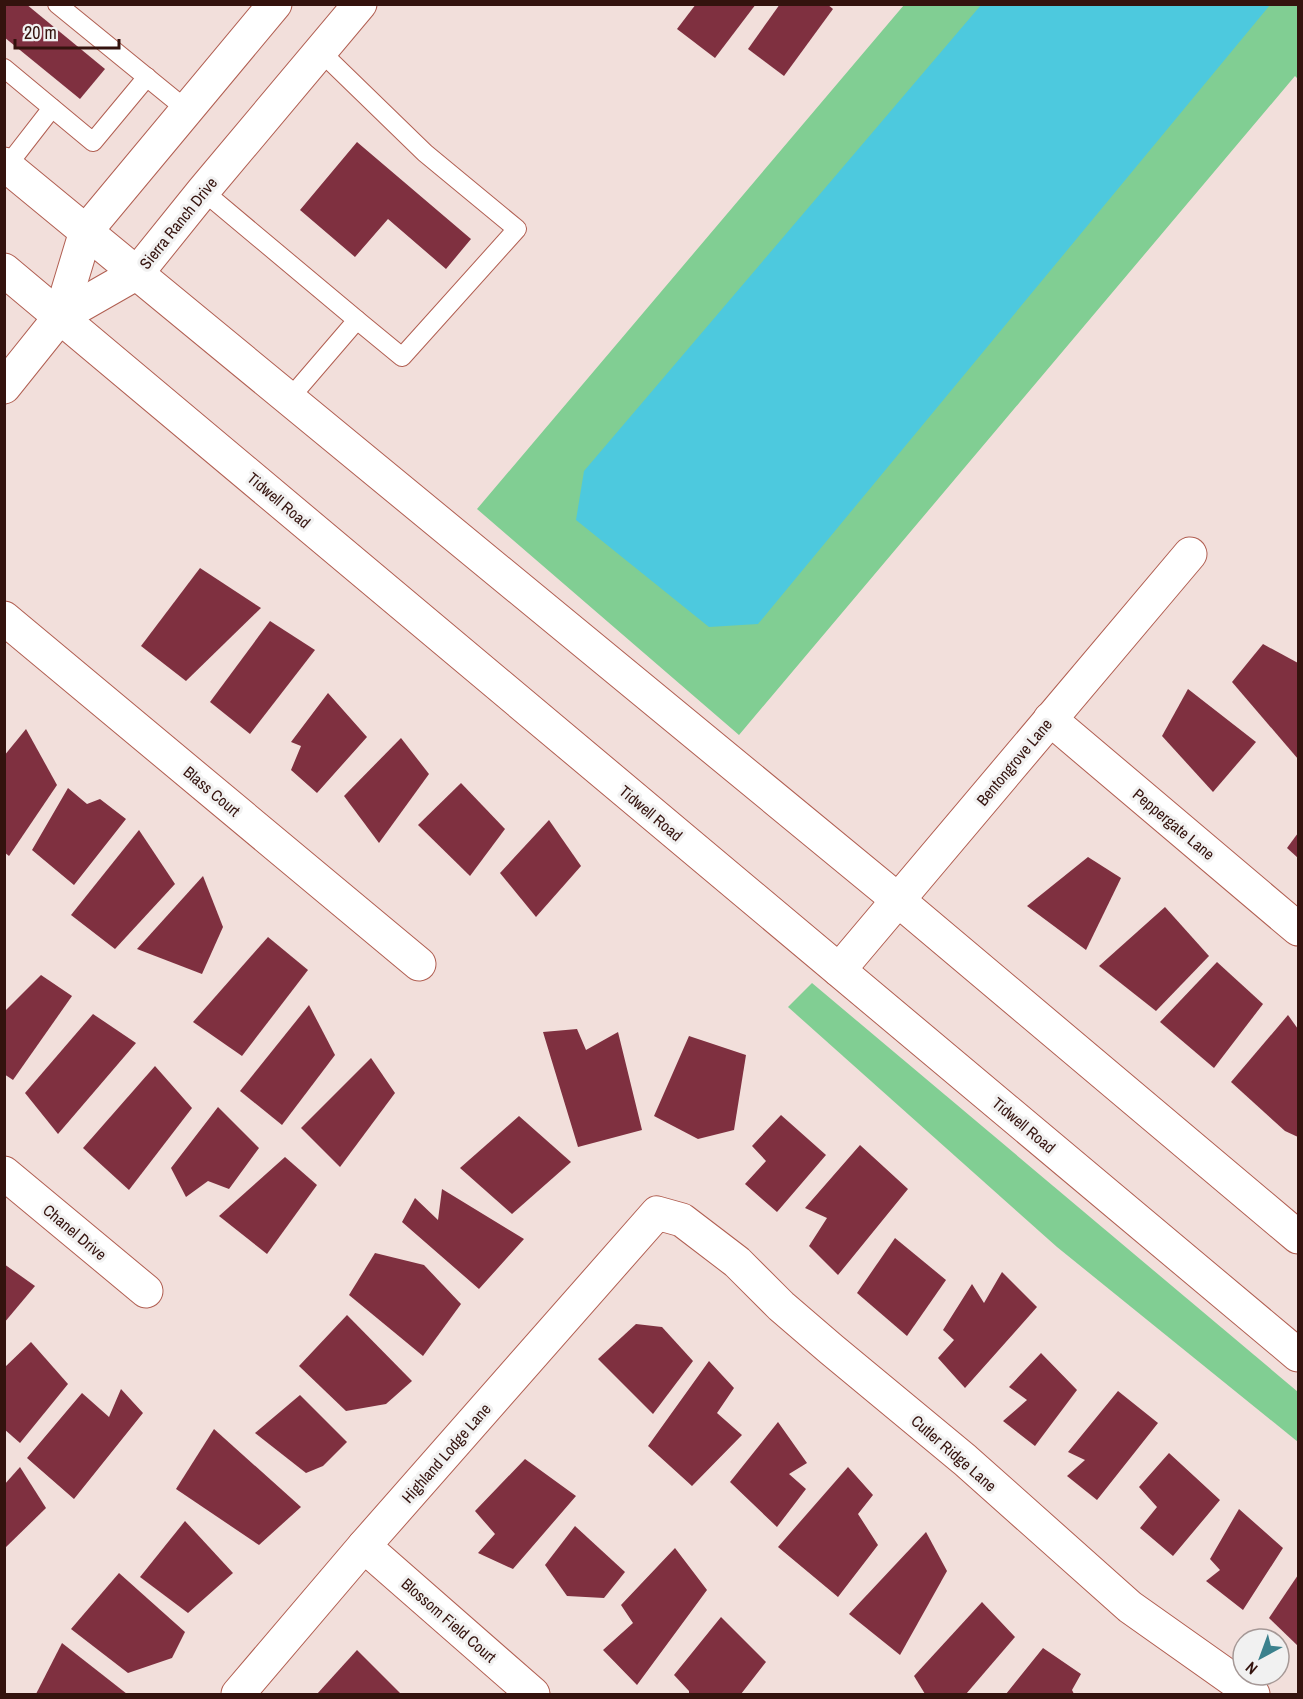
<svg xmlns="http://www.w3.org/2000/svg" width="1303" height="1699" font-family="'Archivo Narrow',sans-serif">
<rect width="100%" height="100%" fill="#f2dfdb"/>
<g fill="#81ce93">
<polygon points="904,5 1298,5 1298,79 1295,76 739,735 477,509"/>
<polygon points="812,983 1298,1392 1298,1442 1057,1247 788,1007"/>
</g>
<polygon fill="#4dc9de" points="981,5 1270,5 758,624 709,627 576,520 584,471"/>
<g fill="#7f3040">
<polygon points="4,4 26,4 105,69 80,99 4,37"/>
<polygon points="696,4 756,4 715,58 677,29"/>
<polygon points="780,4 827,4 833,9 784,76 748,49"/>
<polygon points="357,142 471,239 446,269 388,219 355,257 300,210"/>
<polygon points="200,568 261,608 186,681 141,646"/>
<polygon points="270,621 315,650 250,734 210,702"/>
<polygon points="1263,644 1298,663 1298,759 1232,682"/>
<polygon points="1188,689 1256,742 1213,792 1162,736"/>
<polygon points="328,693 367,737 317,793 291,770 301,746 291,742"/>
<polygon points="26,729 57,785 9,856 4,852 4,756"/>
<polygon points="401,738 429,774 379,843 344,796"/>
<polygon points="461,783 505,829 470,876 418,825"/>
<polygon points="68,788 87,804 100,799 126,819 74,885 32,850"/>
<polygon points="549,820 581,866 536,917 500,873"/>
<polygon points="139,830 175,884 115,949 71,915"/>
<polygon points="1298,833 1298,858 1287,848"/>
<polygon points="1088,857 1121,878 1086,950 1027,906"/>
<polygon points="203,876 223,927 202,974 137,949"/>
<polygon points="1165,907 1209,956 1156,1011 1099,966"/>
<polygon points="268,937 308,970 242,1056 193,1022"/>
<polygon points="1217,962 1263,1004 1214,1068 1160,1022"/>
<polygon points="41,975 72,996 13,1080 4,1074 4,1012"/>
<polygon points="309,1005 335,1055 282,1125 240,1091"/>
<polygon points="93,1014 136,1043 58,1134 25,1093"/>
<polygon points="1288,1015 1298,1029 1298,1137 1285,1131 1231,1082"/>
<polygon points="577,1029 586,1050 618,1032 642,1130 578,1147 543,1032"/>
<polygon points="689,1036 746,1055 734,1130 698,1139 654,1116"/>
<polygon points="371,1058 395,1093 340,1167 301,1128"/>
<polygon points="155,1066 192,1108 129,1190 83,1148"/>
<polygon points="218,1107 259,1148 229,1189 208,1181 186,1197 171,1168"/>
<polygon points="781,1115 826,1155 777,1212 745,1184 766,1161 752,1146"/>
<polygon points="519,1116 571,1162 512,1214 460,1168"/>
<polygon points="860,1145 908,1189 838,1275 809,1246 827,1218 805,1208"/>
<polygon points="285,1157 317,1185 267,1254 219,1216"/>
<polygon points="442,1189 524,1239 479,1289 402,1222 415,1198 438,1220"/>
<polygon points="895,1238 946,1280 907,1336 857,1293"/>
<polygon points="375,1253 424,1265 461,1304 423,1356 349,1295"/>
<polygon points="4,1264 35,1286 4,1323"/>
<polygon points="1002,1272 1037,1307 965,1388 938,1358 954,1340 943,1330 972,1284 984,1303"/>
<polygon points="347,1315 412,1381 386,1404 346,1411 299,1366"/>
<polygon points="636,1324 662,1327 693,1361 653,1414 598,1359"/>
<polygon points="31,1342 68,1384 20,1443 4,1429 4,1368"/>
<polygon points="1041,1353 1077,1390 1035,1446 1003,1421 1027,1400 1009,1387"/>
<polygon points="709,1361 734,1388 717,1413 742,1435 692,1486 648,1446"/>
<polygon points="121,1389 143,1413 74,1499 27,1458 82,1393 109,1417"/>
<polygon points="1118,1391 1158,1423 1097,1500 1067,1476 1085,1460 1068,1452"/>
<polygon points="300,1395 347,1442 323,1466 306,1473 255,1433"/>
<polygon points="778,1422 807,1463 789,1474 806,1489 777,1527 730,1482"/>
<polygon points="214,1429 301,1507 259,1545 176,1489"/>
<polygon points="1169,1453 1220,1500 1173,1556 1140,1528 1157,1507 1139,1487"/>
<polygon points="525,1459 576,1496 513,1569 478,1553 495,1534 475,1511"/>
<polygon points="20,1467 46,1508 4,1549 4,1485"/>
<polygon points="848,1467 873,1495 858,1514 878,1545 838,1597 778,1547"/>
<polygon points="1239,1509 1283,1548 1243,1610 1206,1581 1220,1570 1210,1559"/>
<polygon points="185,1521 233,1573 188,1613 140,1577"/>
<polygon points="575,1526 625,1572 604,1598 567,1596 545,1565"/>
<polygon points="926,1532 947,1571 900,1655 849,1614"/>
<polygon points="675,1548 707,1590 637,1685 603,1650 633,1623 621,1605"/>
<polygon points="119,1573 185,1632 172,1658 128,1673 71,1629"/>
<polygon points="1298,1575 1298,1646 1269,1618"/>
<polygon points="982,1602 1015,1637 966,1694 925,1694 914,1676"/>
<polygon points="721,1617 766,1662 741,1694 689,1694 689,1691 674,1675"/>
<polygon points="62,1643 127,1694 36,1694"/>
<polygon points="1043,1648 1081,1674 1072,1690 1074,1694 1006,1694"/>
<polygon points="357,1650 401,1694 317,1694"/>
</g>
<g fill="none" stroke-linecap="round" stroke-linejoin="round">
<defs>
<g id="lane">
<polyline points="57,4 187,110"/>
<polyline points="320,51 425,153 517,229 402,357 357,320"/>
<polyline points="4,68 93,142 147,77"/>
<polyline points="7,166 52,108"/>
<polyline points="203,191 357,320 290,398"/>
</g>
<g id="street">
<polyline points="60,317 137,273 203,191 360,4"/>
<polyline points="4,387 60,317 86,231 275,4"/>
<polyline points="4,618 419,964"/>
<polyline points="1050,719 1298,929"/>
<polyline points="839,970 1190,554"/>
<polyline points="4,1173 146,1291"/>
<polyline points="364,1546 533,1694"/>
<polyline points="238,1694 364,1546 657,1213 682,1220 737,1262 781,1306 831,1349 965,1460 1130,1607 1253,1694"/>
</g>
<g id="secondary">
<polyline points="4,164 898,900 1298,1237"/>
<polyline points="4,270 1298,1355"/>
</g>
</defs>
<use href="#lane" stroke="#b15f52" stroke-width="20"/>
<use href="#street" stroke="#b15f52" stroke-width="35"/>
<use href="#secondary" stroke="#b15f52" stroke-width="35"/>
<use href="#lane" stroke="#fff" stroke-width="18"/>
<use href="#street" stroke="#fff" stroke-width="33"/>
<use href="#secondary" stroke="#fff" stroke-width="33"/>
</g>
<g text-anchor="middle" stroke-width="6" stroke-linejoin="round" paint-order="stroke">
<g font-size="16" fill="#34130e" stroke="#f1f1f1">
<text transform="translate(178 223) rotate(-51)" y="6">Sierra Ranch Drive</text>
<text transform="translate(279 500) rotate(40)" y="6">Tidwell Road</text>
<text transform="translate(1014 762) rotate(-50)" y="6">Bentongrove Lane</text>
<text transform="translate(212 791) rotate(40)" y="6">Blass Court</text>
<text transform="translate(651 813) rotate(40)" y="6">Tidwell Road</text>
<text transform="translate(1174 824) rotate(40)" y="6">Peppergate Lane</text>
<text transform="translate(1024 1125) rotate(40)" y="6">Tidwell Road</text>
<text transform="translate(75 1232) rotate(40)" y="6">Chanel Drive</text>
<text transform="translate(446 1453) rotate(-49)" y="6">Highland Lodge Lane</text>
<text transform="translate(954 1453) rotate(41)" y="6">Cutler Ridge Lane</text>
<text transform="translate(449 1620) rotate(41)" y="6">Blossom Field Court</text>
</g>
</g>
<rect width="1303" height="1699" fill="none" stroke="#34130e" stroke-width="12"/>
<g transform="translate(1261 1657) rotate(221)"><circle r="28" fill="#f1f1f1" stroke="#a59896" stroke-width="1.5"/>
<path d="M0-4.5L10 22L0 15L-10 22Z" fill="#3b818d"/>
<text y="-9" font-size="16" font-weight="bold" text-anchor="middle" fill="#34130e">N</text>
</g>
<path d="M15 39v9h104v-9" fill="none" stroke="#34130e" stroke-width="3"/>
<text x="24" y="39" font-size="18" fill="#34130e" stroke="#f1f1f1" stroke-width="4.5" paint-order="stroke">20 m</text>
</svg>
